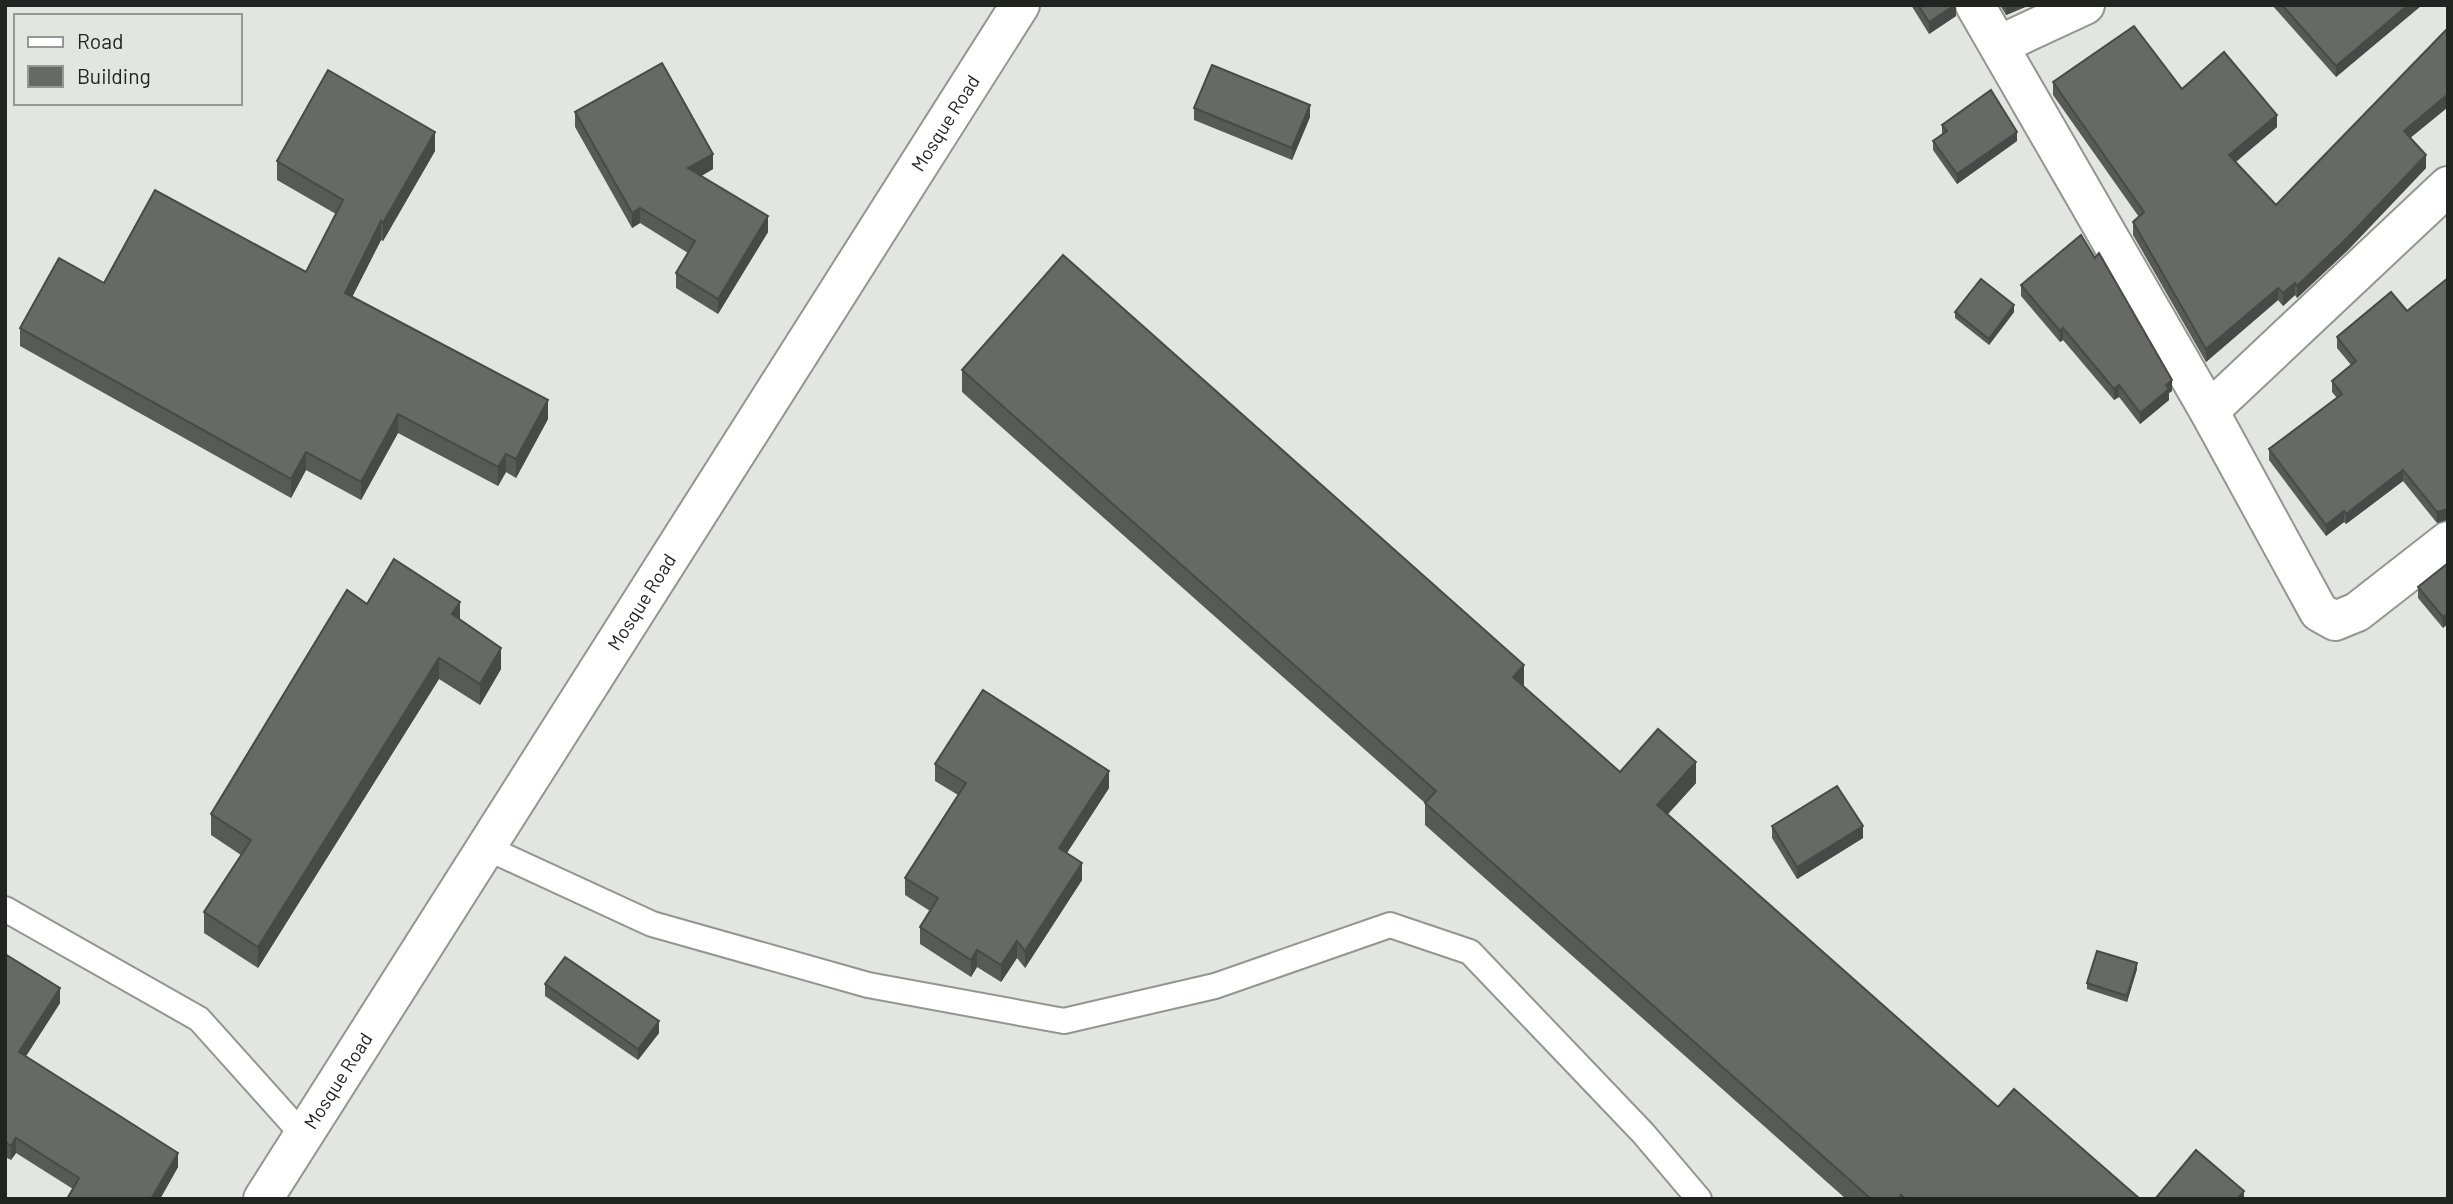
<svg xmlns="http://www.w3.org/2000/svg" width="2453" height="1204" font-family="Barlow,sans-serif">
<rect width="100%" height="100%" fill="#e3e6e0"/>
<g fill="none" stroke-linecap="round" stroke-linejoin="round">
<defs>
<g id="service">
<polyline points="485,847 652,924 868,985 1064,1021 1215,986 1390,925 1470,952 1643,1133 1699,1199"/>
<polyline points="5,909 199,1019 303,1135"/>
</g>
<g id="minor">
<polyline points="1975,5 2209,411 2319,612 2335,621 2357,612 2448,541"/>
<polyline points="1999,45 2085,5"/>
<polyline points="2209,411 2448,186"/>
</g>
<g id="tertiary">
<path id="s1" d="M263 1199 1020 5"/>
</g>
</defs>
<use href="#service" stroke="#939690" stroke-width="28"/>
<use href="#minor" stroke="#939690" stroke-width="42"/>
<use href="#tertiary" stroke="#939690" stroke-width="42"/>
<use href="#service" stroke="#fff" stroke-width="24"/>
<use href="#minor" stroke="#fff" stroke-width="38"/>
<use href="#tertiary" stroke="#fff" stroke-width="38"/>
</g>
<g fill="#585a56">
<polygon points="1911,5 1956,5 1956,16 1929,34"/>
<polygon points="2000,5 2030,5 2006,15"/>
<polygon points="2272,5 2422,5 2336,77"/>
<polygon points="2448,28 2448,107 2410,138 2426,168 2348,250 2297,298 2295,295 2283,306 2278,300 2206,362 2133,235 2133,222 2139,217 2053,95 2053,82 2182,89 2277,127 2236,162 2276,205"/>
<polygon points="1194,108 1310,117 1292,160 1194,120"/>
<polygon points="575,112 713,169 701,176 768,232 718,314 676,288 676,273 688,253 640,223 632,228 575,127"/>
<polygon points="1942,125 2017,141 1957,184 1933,150 1933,141 1942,134"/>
<polygon points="435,151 383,241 381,240 352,297 548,419 516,478 506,472 498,486 398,433 361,500 306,470 291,498 20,346 20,328 104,283 306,272 336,214 277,180 277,161"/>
<polygon points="2448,278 2448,520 2437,523 2403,481 2346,524 2344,522 2326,536 2269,460 2269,449 2337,398 2332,392 2332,381 2351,365 2337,348 2337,337 2407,311"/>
<polygon points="2021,285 2172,391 2169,393 2169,400 2140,424 2119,397 2114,400 2063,340 2060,342 2021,296"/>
<polygon points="1955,312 2014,312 1989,345 1955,318"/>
<polygon points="962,370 1524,687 1620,772 1696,783 1668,814 1998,1107 2140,1199 1846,1199 1425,825 1425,803 962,392"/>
<polygon points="2448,563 2443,628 2418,598 2418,587"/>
<polygon points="367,604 460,620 501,669 480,705 439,679 258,968 204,933 204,912 241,855 211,835 211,814"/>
<polygon points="935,764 1109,788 1067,853 1082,880 1025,968 1017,958 1001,982 977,967 971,977 920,944 920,927 930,911 905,895 905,878 958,795 935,781"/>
<polygon points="1772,826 1863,838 1797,879 1772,838"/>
<polygon points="5,954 60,1003 26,1056 178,1167 160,1199 67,1199 73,1189 16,1153 11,1160 5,1157"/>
<polygon points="2137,969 2127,1002 2087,989 2087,983"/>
<polygon points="545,984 659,1033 638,1060 545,996"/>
</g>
<g fill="#474a46">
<polygon points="1955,5 1956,5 1956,16 1929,34 1929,22"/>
<polygon points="2006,5 2030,5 2006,15"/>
<polygon points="2408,5 2422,5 2336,77 2336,66"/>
<polygon points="2448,94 2448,107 2404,143 2404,131"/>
<polygon points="1310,105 1310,117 1292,160 1292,148"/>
<polygon points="2277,115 2277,127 2229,167 2229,155"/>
<polygon points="435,132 435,151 383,241 383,223"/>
<polygon points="2017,132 2017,141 1957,184 1957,174"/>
<polygon points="713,154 713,169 688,184 688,168"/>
<polygon points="2426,155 2426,168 2348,250 2297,298 2297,286"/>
<polygon points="640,208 640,223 632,228 632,213"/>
<polygon points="768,216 768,232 718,314 718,299"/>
<polygon points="381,221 381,240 345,311 345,293"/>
<polygon points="2295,283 2295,295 2283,306 2283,293"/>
<polygon points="2278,288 2278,300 2206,362 2206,349"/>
<polygon points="2014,305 2014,312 1989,345 1989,339"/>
<polygon points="2063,328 2063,340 2060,342 2060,331"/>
<polygon points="2172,380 2172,391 2169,393 2169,400 2140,424 2140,413"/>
<polygon points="2119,385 2119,397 2114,400 2114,389"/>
<polygon points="548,400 548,419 516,478 516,459"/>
<polygon points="398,414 398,433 361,500 361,482"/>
<polygon points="306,452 306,470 291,498 291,479"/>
<polygon points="506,454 506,472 498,486 498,467"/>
<polygon points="2403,470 2403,481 2346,524 2346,514"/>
<polygon points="2446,509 2446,519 2437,523 2437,512"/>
<polygon points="2344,511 2344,522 2326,536 2326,525"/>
<polygon points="460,602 460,623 452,614"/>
<polygon points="2448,613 2448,624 2443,628 2443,617"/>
<polygon points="501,648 501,669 480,705 480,684"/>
<polygon points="439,658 439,679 258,968 258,947"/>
<polygon points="1524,665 1524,686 1513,677"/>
<polygon points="1696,762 1696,783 1657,826 1657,805"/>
<polygon points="1109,771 1109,788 1059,865 1059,848"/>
<polygon points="1863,826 1863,838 1797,879 1797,867"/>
<polygon points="1082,863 1082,880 1025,968 1025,951"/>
<polygon points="1017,941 1017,958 1001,982 1001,965"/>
<polygon points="977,950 977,967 971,977 971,960"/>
<polygon points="2137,963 2137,969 2127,1002 2127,996"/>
<polygon points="60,988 60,1003 19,1067 19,1052"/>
<polygon points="659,1021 659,1033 638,1060 638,1049"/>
<polygon points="16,1138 16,1153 11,1160 11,1146"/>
<polygon points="178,1153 178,1167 160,1199 151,1199"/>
<polygon points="2244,1191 2244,1199 2237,1199"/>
</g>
<g fill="#666964" stroke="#474a46" stroke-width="2">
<polygon points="1918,5 1955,5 1929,22"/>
<polygon points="2282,5 2408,5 2336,66"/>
<polygon points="2134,26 2182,89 2224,52 2277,115 2229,155 2276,205 2448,28 2448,94 2404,131 2426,155 2348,237 2297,286 2295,283 2283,293 2278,288 2206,349 2133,222 2144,212 2053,82"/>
<polygon points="662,63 713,154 688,168 768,216 718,299 676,273 695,241 640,208 632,213 575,112"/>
<polygon points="1212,65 1310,105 1292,148 1194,108"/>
<polygon points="328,70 435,132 383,223 381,221 345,293 548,400 516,459 506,454 498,467 398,414 361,482 306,452 291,479 20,328 59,258 104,283 155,190 306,272 343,200 277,161"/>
<polygon points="1991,90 2017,132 1957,174 1933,141 1947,131 1942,125"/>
<polygon points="2081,235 2095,258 2099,253 2172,380 2166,385 2169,389 2140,413 2119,385 2114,389 2063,328 2060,331 2021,285"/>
<polygon points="1063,255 1524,665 1513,677 1620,772 1658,729 1696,762 1657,805 1998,1107 2014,1089 2140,1199 1905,1199 1901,1195 1899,1199 1871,1199 1425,803 1436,791 962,370"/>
<polygon points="2448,278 2448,509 2437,512 2403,470 2346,514 2344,511 2326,525 2269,449 2342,394 2332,381 2356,361 2337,337 2391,292 2407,311"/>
<polygon points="1981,279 2014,305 1989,339 1955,312"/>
<polygon points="394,559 460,602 452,614 501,648 480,684 439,658 258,947 204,912 251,840 211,814 347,590 367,604"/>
<polygon points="2448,563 2448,613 2443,617 2418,587"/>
<polygon points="983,690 1109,771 1059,848 1082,863 1025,951 1017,941 1001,965 977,950 971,960 920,927 938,898 905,878 966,783 935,764"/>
<polygon points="1837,786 1863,826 1797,867 1772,826"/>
<polygon points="2097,951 2137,963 2127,996 2087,983"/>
<polygon points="5,954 60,988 19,1052 178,1153 151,1199 67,1199 79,1178 16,1138 11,1146 5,1142"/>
<polygon points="565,957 659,1021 638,1049 545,984"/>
<polygon points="2196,1150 2244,1191 2237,1199 2155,1199"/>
</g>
<g text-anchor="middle" stroke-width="7" stroke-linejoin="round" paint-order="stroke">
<g font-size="19" fill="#222421" stroke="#e3e6e0">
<text dy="7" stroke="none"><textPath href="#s1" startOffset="1274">Mosque Road</textPath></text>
<text dy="7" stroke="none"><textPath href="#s1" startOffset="707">Mosque Road</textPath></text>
<text dy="7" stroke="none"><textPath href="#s1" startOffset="140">Mosque Road</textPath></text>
</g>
</g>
<rect width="2453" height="1204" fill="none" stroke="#222421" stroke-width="14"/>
<rect x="14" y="14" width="228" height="91" fill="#e3e6e0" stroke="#969894" stroke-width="2"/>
<rect x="28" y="37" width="35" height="10" fill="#ffffff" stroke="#969894" stroke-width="2"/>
<text x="77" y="49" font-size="21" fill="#222421">Road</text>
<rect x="28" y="66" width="35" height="21" fill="#666964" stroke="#969894" stroke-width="2"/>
<text x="77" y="84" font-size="21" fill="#222421">Building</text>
</svg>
